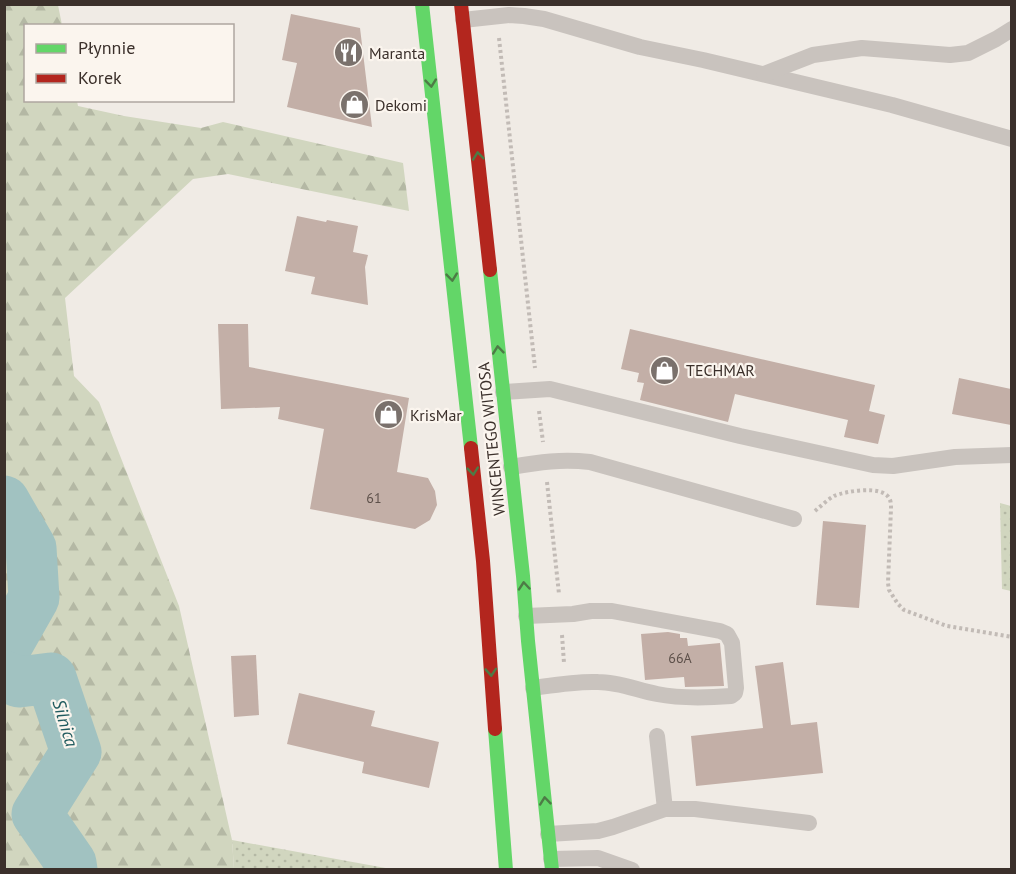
<svg xmlns="http://www.w3.org/2000/svg" width="1016" height="874" font-family="'PT Sans',sans-serif">
<defs>
<pattern id="grass-dots" width="8" height="8" patternUnits="userSpaceOnUse" patternTransform="scale(1.5)"><rect width="8" height="8" fill="#d1d6bf"/><path d="M2 2h.1M6 6h.1" fill="none" stroke="#b4b8a4" stroke-width="1.8" stroke-linecap="round"/></pattern>
<pattern id="forest-firs" width="22" height="20" patternUnits="userSpaceOnUse" patternTransform="scale(1.5)"><rect width="22" height="20" fill="#d1d6bf"/><path d="M5 1l3.5 6h-7zM16 11l3.5 6h-7z" fill="#b4b8a4"/></pattern>
</defs>
<rect width="100%" height="100%" fill="#f0ebe5"/>
<g fill="url(#grass-dots)">
<polygon points="1000,503 1011,506 1011,591 1002,589"/>
<polygon points="232,840 391,869 234,869"/>
</g>
<polygon fill="url(#forest-firs)" points="5,4 58,5 62,25 26,26 26,100 77,101 78,106 124,116 201,128 223,122 403,163 409,211 228,174 193,179 65,298 74,376 99,402 179,606 232,840 234,869 5,869"/>
<g fill="none" stroke-linecap="round" stroke-linejoin="round">
<g stroke="#a1c2c1" stroke-width="51">
<polyline points="4,501 31,548 34,598 5,649 4,655"/>
<polyline points="4,676 19,682 51,678 76,752 37,814 71,863 72,870"/>
</g>
</g>
<g fill="#c3afa7">
<polygon points="291,14 360,28 372,127 287,107 297,63 282,60"/>
<polygon points="297,216 326,222 327,220 358,226 353,252 368,255 365,267 368,305 311,294 315,277 285,271"/>
<polygon points="218,324 248,324 249,367 409,398 397,472 428,478 435,491 437,505 430,520 415,529 310,509 324,429 278,419 280,407 221,409"/>
<polygon points="630,329 875,385 869,411 885,415 878,444 844,437 848,420 735,394 728,422 640,400 644,383 637,382 639,373 621,369"/>
<polygon points="959,378 1011,389 1011,425 952,414"/>
<polygon points="823,521 866,525 859,608 816,605"/>
<polygon points="668,632 680,634 680,638 687,638 688,646 720,643 724,686 685,687 684,677 645,680 641,634"/>
<polygon points="256,655 259,715 234,717 231,656"/>
<polygon points="783,662 791,725 817,722 823,773 696,786 691,736 763,728 755,666"/>
<polygon points="299,693 375,711 371,726 439,742 429,788 362,773 364,762 287,744"/>
</g>
<g fill="none" stroke-linecap="round" stroke-linejoin="round">
<g stroke="#c2bbb6" stroke-width="4" stroke-dasharray="3 3" stroke-linecap="butt">
<polyline points="499,38 535,368"/>
<polyline points="539,411 543,442"/>
<polyline points="547,482 559,594"/>
<path d="M815 511C821 506 827 500 834 496 846 491 882 485 889 498 891 501 891 505 891 508L888 583 889 590 898 604 904 610 947 626 1012 637"/>
<polyline points="562,635 564,663"/>
</g>
<g stroke="#c9c3be" stroke-width="16">
<polyline points="463,20 509,15 524,16 544,19 640,47 703,60 892,105 1012,139"/>
<polyline points="764,74 813,55 862,48 950,55 968,53 996,39 1012,29"/>
<polyline points="503,392 550,389 740,436 873,465 893,466 955,457 1012,455"/>
<path d="M511 467C540 462 561 459 590 462L794 519"/>
<path d="M526 616 573 614 591 611H612L720 631 727 634 732 643 736 688 735 693 731 696C706 698 682 699 657 694 637 690 618 682 598 682 576 681 554 685 533 688"/>
<polyline points="657,736 665,809"/>
<polyline points="548,834 598,831 613,827 665,809 695,809 809,823"/>
<polyline points="551,859 598,858 632,870"/>
</g>
<g stroke="#63d668" stroke-width="14">
<polyline points="422,4 471,448"/>
<polyline points="490,270 523,576 528,641 552,870"/>
<polyline points="495,729 506,870"/>
</g>
<g stroke="#b3261e" stroke-width="14">
<polyline points="461,4 490,270"/>
<polyline points="471,448 483,561 495,729"/>
</g>
</g>
<defs><path id="oneway-chevron" d="M-2-3.5L2.5 0L-2 3.5" fill="none" stroke-width="1.6" stroke-linecap="round" stroke-linejoin="round" transform="scale(1.5)"/></defs>
<g stroke="#4d7b46">
<use href="#oneway-chevron" transform="translate(431 83) rotate(84)"/>
<use href="#oneway-chevron" transform="translate(478 156) rotate(-96)"/>
<use href="#oneway-chevron" transform="translate(452 277) rotate(84)"/>
<use href="#oneway-chevron" transform="translate(498 350) rotate(-96)"/>
<use href="#oneway-chevron" transform="translate(473 471) rotate(84)"/>
<use href="#oneway-chevron" transform="translate(524 586) rotate(-95)"/>
<use href="#oneway-chevron" transform="translate(491 672) rotate(86)"/>
<use href="#oneway-chevron" transform="translate(545 801) rotate(-96)"/>
</g>
<defs>
<symbol id="restaurant-disc" viewBox="-11 -11 22 22"><circle r="9.5" fill="#7a716c" stroke="#fbf5ee"/><path d="M-5-6h1v4h1v-4h1v4h1v-4h1v5L-1.5 .5V6h-2V.5L-5-1ZM5-6V6H3V1.5H1.5Q1.5-4 5-6Z" fill="#fff"/></symbol>
<symbol id="shop-disc" viewBox="-11 -11 22 22"><circle r="9.5" fill="#7a716c" stroke="#fbf5ee"/><path d="M-5-2.5h2.3a2.7 3.5 0 0 1 5.4 0H5L5.5 6h-11ZM-1.5-2.5h3a1.5 2.3 0 0 0-3 0Z" fill="#fff"/></symbol>
</defs>
<g fill-rule="evenodd">
<use href="#restaurant-disc" x="332" y="36" width="33" height="33"/>
<use href="#shop-disc" x="338" y="88" width="33" height="33"/>
<use href="#shop-disc" x="648" y="354" width="33" height="33"/>
<use href="#shop-disc" x="372" y="398" width="33" height="33"/>
</g>
<g text-anchor="middle" stroke-width="4.5" stroke-linejoin="round" paint-order="stroke">
<g font-size="14" fill="#5d504a">
<text x="374" y="503">61</text>
<text x="680" y="663">66A</text>
</g>
<g font-size="16" fill="#3b302b" stroke="#fbf5ee" text-anchor="start">
<text x="369" y="59">Maranta</text>
<text x="375" y="111">Dekomi</text>
<text x="686" y="376">TECHMAR</text>
<text x="410" y="421">KrisMar</text>
</g>
<g font-size="16" fill="#3b302b" stroke="#fbf5ee">
<text transform="translate(491 439) rotate(-96)" y="6">WINCENTEGO WITOSA</text>
</g>
<g font-size="18" font-style="italic" fill="#1f5a5e" stroke="#fbf5ee">
<text transform="translate(65 723) rotate(73)" y="6">Silnica</text>
</g>
</g>
<rect width="1016" height="874" fill="none" stroke="#3b302b" stroke-width="12"/>
<rect x="24" y="24" width="210" height="78" fill="#fbf5ee" stroke="#aea6a0" stroke-width="1.5"/>
<rect x="36" y="44" width="30" height="9" fill="#63d668" stroke="#aea6a0" stroke-width="1.5"/>
<text x="78" y="54" font-size="18" fill="#3b302b">Płynnie</text>
<rect x="36" y="74" width="30" height="9" fill="#b3261e" stroke="#aea6a0" stroke-width="1.5"/>
<text x="78" y="84" font-size="18" fill="#3b302b">Korek</text>
</svg>
